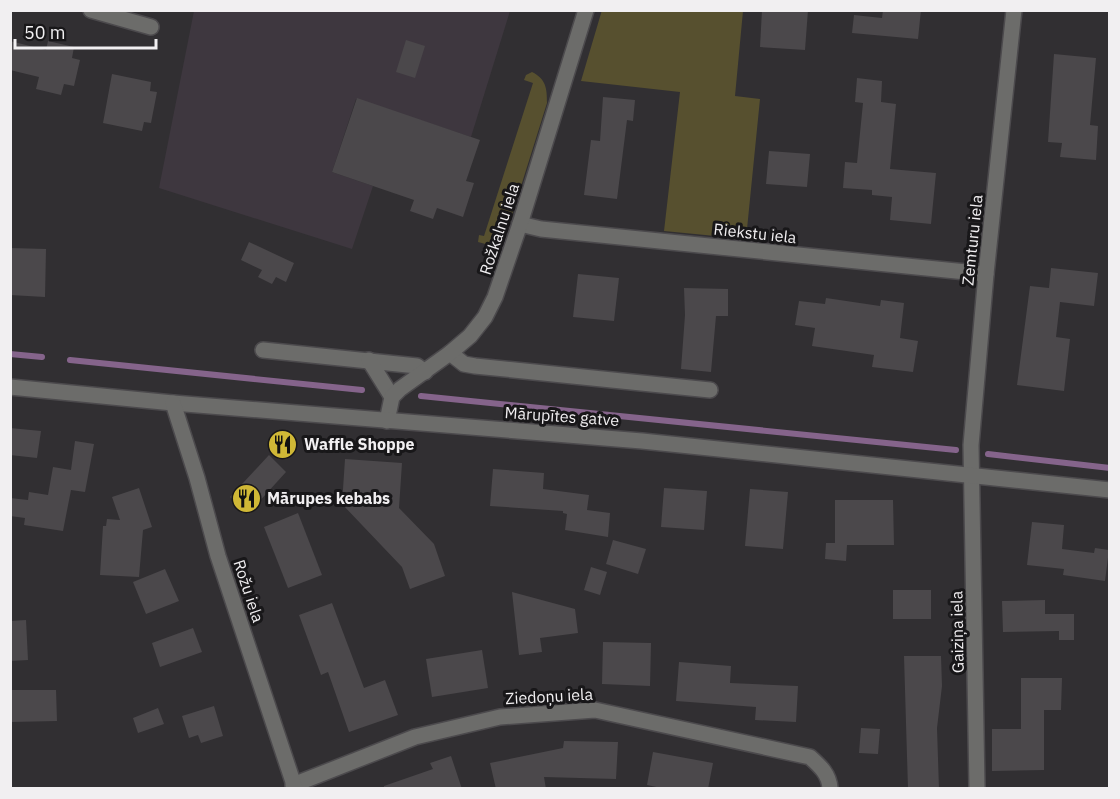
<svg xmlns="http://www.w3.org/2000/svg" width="1120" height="799" font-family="'IBM Plex Sans',sans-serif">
<rect width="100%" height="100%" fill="#312f32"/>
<polygon fill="#3e373f" points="194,11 510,11 471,137 356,99 332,172 373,186 352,249 159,188"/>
<g fill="#57502f">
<polygon points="602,10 743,11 735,96 760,99 746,239 664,231 680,92 581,81"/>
<path d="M532 72C546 79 547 88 547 103L507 231 500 244 493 246 478 242 479 235 484 236 533 83 524 80 526 75Z"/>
</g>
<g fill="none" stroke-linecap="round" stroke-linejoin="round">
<g stroke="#85648b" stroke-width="6">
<polyline points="10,354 42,357"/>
<polyline points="70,360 362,390"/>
<polyline points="421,396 956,450"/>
<polyline points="988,454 1110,468"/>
</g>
</g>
<g fill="#4b484b">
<polygon points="762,10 808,10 805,50 760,47"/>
<polygon points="883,10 921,10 918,39 852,33 854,15 882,18"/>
<polygon points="406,40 425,46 415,78 396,72"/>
<polygon points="10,41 46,50 48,41 74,47 72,58 80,60 74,86 64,84 61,95 36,89 39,77 10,70"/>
<polygon points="1054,54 1096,58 1090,125 1098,126 1096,160 1060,157 1062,143 1048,142"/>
<polygon points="112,74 151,82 150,91 157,92 151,123 144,122 142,131 103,123"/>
<polygon points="857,78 882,81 881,102 896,104 890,169 936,173 931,224 890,220 892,197 872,195 872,190 843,188 845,162 857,163 863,103 855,102"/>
<polygon points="603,97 635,100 633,121 627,120 617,199 584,195 591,140 600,141"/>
<polygon points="357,98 480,140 466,181 474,183 463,217 437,208 433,219 410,211 414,200 332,172"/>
<polygon points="769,151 810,154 807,187 766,184"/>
<polygon points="249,242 294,263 286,282 276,277 272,284 258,277 262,270 241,260"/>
<polygon points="10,248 46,249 45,297 10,295"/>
<polygon points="1051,268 1098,273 1094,306 1060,302 1056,337 1070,339 1064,391 1017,385 1030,286 1049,288"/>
<polygon points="578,274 619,278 614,321 573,317"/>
<polygon points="684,288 728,289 728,316 716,316 711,372 681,369 685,315"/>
<polygon points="826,298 880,306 881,300 904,303 900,338 918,341 913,372 872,367 874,355 812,346 815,328 795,325 799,301 825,304"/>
<polygon points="10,428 41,431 37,458 10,455"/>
<polygon points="75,441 94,444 85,492 71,490 63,531 24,525 25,518 10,516 10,498 28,500 29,492 48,495 53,467 71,470"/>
<polygon points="269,455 286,472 248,514 230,497"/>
<polygon points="345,459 402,463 399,508 434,544 445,576 410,589 402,567 342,504"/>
<polygon points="493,469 544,473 543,489 589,495 587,510 610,513 608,537 565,530 567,514 563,513 563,511 490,506"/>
<polygon points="139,488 152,527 143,530 139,577 100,575 103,526 106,526 107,519 120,520 112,497"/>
<polygon points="664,488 707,491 704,530 661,527"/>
<polygon points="750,489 788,492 783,549 745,546"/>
<polygon points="835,500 893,500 894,545 847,545 846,561 825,559 826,543 835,543"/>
<polygon points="298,513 322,575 288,588 264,527"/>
<polygon points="1032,522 1064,525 1062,549 1094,553 1095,548 1109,550 1105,581 1063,575 1064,569 1027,565"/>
<polygon points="613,540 646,549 638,574 606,564"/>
<polygon points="591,567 607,572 600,595 584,590"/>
<polygon points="165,569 179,601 146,614 133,582"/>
<rect x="893" y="590" width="38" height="29"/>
<polygon points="512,592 575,609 578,633 540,638 542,652 519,655"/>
<polygon points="1045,600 1045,614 1074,614 1074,640 1059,640 1059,631 1003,632 1002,601"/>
<polygon points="332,603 364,688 385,680 398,715 349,732 328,672 321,675 299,615"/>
<polygon points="26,620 28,660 10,661 10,621"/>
<polygon points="193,628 202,652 160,667 152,643"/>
<polygon points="603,642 651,643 650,686 602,684"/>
<polygon points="482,650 488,688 432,697 426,659"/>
<polygon points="904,656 941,656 942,686 937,728 939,789 908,789"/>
<polygon points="679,662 731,666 730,683 798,686 796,722 755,720 756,707 676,701"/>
<polygon points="1021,678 1062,678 1061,710 1044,710 1044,770 992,771 992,729 1021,729"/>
<polygon points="10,690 56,690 57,721 11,722"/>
<polygon points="214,706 223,736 201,743 198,735 189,738 182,716"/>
<polygon points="158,708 164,724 138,733 133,718"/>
<polygon points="861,728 880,729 878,754 859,753"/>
<polygon points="564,741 618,742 616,779 544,777 546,789 496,789 490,763 563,748"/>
<polygon points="653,752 713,763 708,789 666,789 647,785"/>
<polygon points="451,756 462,789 384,789 384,786 433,769 430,763"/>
</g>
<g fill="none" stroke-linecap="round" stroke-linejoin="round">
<defs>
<g id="minor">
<polyline points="91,10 151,27"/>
<polyline points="520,224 541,229 986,274"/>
<polyline points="263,350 417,366 425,372"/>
<polyline points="450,353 464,364 475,366 710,390"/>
<polyline points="369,360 392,397"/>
<polyline points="387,421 392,397 400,389 450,353 470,336 485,317 495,297 520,224 586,10"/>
<path d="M293 785 415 737 500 717 595 710 810 757C820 766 829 774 830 788"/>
<polyline points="977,788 971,445 986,274 1014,10"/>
</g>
<g id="tertiary">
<polyline points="10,387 173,403 642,441 1110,490"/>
<polyline points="173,403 197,478 218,556 295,788"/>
</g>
</defs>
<use href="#minor" stroke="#4c4a4d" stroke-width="18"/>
<use href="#tertiary" stroke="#4c4a4d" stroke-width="18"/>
<use href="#minor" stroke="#6c6c6a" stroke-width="15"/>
<use href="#tertiary" stroke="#6c6c6a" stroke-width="15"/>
</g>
<defs>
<symbol id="restaurant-disc" viewBox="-11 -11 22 22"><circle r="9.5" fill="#d0b836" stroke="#181719"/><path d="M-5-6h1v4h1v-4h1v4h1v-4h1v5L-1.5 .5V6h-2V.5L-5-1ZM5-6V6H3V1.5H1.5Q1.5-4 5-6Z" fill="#111"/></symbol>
</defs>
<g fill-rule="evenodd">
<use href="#restaurant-disc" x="266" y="428" width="33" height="33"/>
<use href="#restaurant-disc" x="230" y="482" width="33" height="33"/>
</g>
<g text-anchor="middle" stroke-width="6" stroke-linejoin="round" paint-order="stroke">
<g font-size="16" fill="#f1eff1" stroke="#181719">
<text transform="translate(499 229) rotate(-72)" y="6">Rožkalnu iela</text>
<text transform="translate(755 233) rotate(6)" y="6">Riekstu iela</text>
<text transform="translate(972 240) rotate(-84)" y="6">Zemturu iela</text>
<text transform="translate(562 416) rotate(4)" y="6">Mārupītes gatve</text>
<text transform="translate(249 591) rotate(72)" y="6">Rožu iela</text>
<text transform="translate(957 632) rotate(-91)" y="6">Gaiziņa iela</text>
<text transform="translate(549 696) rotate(-3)" y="6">Ziedoņu iela</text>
</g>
<g font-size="16" font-weight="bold" fill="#f1eff1" stroke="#181719" text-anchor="start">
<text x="304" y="450">Waffle Shoppe</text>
<text x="267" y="504">Mārupes kebabs</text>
</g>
</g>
<rect width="1120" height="799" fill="none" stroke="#f1eff1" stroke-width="24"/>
<path d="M15 39v9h141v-9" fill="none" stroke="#f1eff1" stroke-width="3"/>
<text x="24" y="39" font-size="18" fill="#f1eff1" stroke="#181719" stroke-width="4.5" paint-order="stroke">50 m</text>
</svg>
